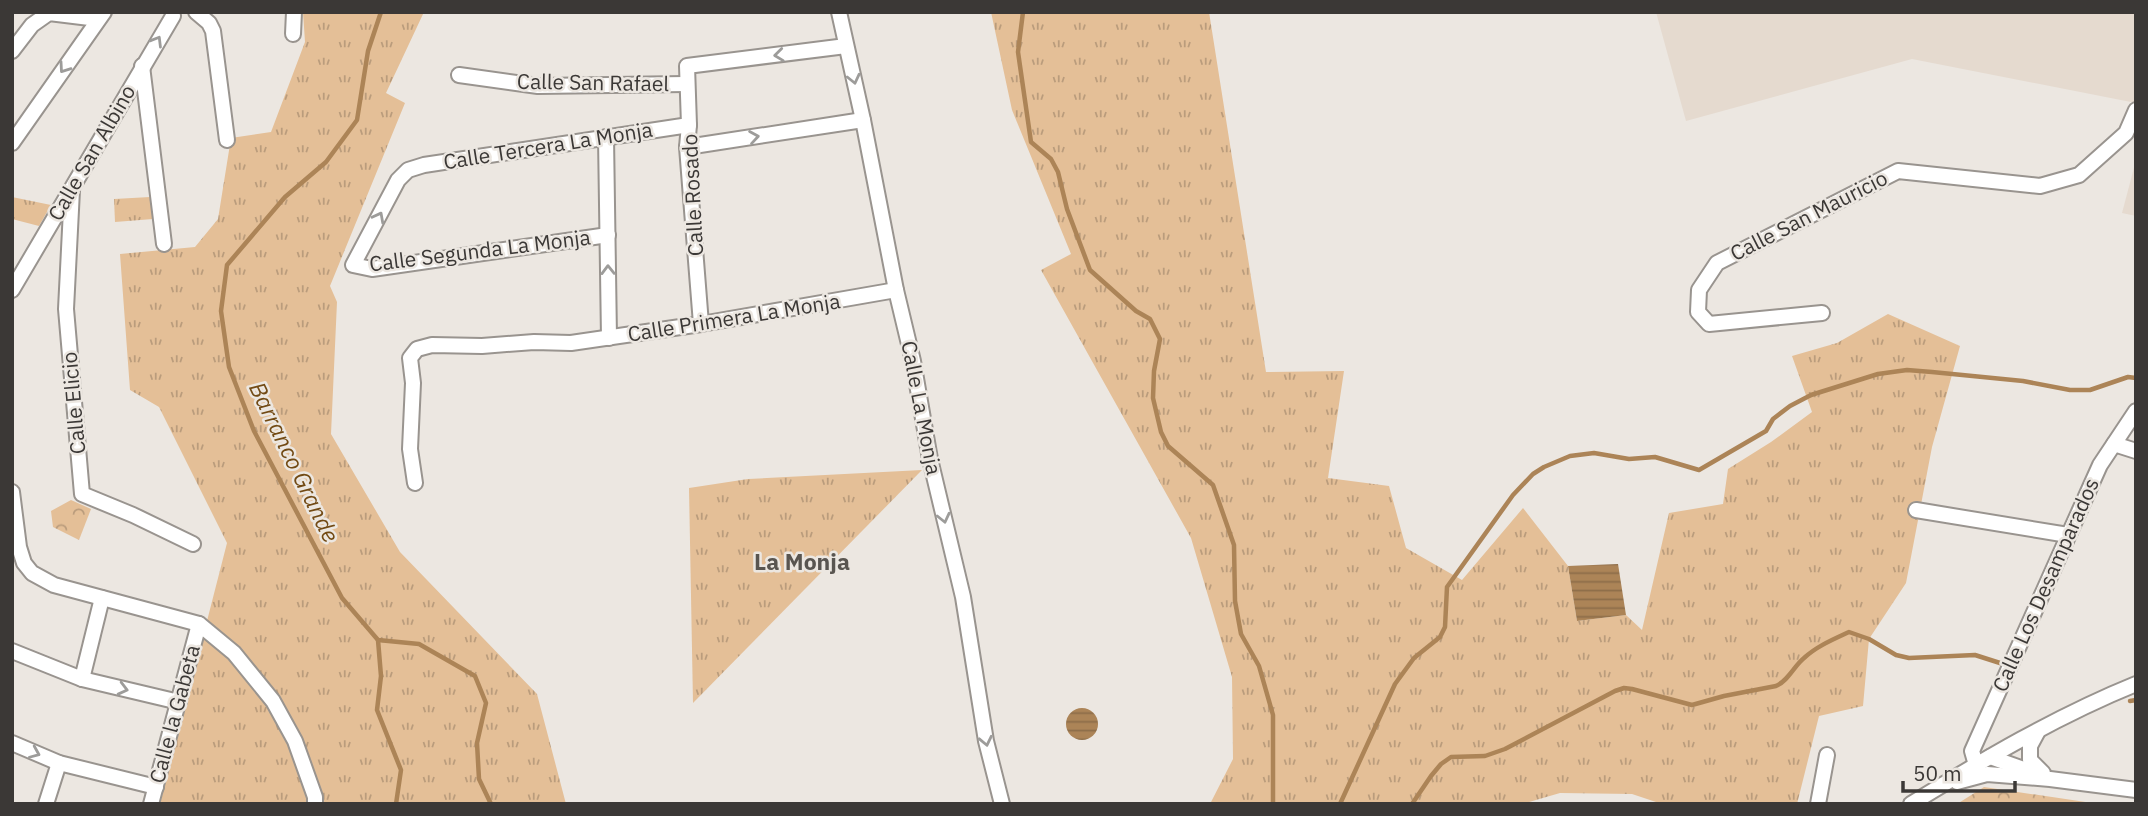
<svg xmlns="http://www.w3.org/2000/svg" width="2148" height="816" font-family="'IBM Plex Sans',sans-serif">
<defs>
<pattern id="grass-tufts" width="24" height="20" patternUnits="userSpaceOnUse" patternTransform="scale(1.75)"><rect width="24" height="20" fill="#e4bf97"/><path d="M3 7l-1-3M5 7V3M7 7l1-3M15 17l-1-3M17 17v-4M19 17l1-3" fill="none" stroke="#ba9c7c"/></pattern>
<pattern id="park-crowns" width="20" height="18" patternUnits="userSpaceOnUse" patternTransform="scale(1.75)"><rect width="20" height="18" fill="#e4bf97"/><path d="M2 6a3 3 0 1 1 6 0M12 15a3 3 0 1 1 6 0" fill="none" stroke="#ba9c7c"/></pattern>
<pattern id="water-rules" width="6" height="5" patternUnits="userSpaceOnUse" patternTransform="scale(1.75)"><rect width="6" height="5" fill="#ac8457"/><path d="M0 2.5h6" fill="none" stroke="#8d6d49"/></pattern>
</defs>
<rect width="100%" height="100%" fill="#ece7e1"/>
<g fill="#e5dacf">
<polygon points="1656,12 2136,12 2136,103 1912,59 1686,121"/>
<polygon points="2136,160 2136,216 2122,213"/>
</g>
<g fill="url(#grass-tufts)">
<polygon points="303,12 424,12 386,93 405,103 330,286 337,302 331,434 400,552 537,694 566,804 160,804 227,543 159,407 130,390 120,254 195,247 218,219 231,138 271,132 305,42"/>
<polygon points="991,12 1209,12 1266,372 1344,371 1328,478 1389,486 1406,548 1462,580 1523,508 1568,566 1577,621 1626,615 1642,630 1669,513 1723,504 1728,469 1771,442 1812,412 1792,356 1837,343 1888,314 1960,346 1932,447 1906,583 1869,639 1863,706 1819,716 1797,804 1662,804 1632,794 1560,793 1522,804 1210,804 1233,759 1232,677 1191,538 1041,270 1071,254 1012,110"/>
<polygon points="12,197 51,205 39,226 12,219"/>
<polygon points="150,197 153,219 115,222 114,199"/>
<polygon points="922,470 693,703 689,488 748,479"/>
</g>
<g fill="url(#park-crowns)">
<polygon points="71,500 91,509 79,540 53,527 51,511"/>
<polygon points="1984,787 2099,804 1957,804"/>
</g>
<g fill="url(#water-rules)">
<polygon points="1618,564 1626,615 1577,621 1568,566"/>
<circle cx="1082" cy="724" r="16"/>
</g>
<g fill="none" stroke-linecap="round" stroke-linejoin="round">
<g stroke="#ac8457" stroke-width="4.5">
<polyline points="381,12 368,51 357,120 326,162 285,197 227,265 221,311 229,367 254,431 342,598 378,640 419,644 475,676 486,703 477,743 479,779 491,804"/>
<polyline points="1023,12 1018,52 1031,142 1051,159 1058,172 1067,209 1090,270 1136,311 1150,319 1160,339 1154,371 1153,398 1161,432 1168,446 1213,485 1234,545 1235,601 1241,634 1259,666 1273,715 1273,804"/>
<polyline points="378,640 381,676 377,710 401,770 396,804"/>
<polyline points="2130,701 2136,700"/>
<polyline points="1340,804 1395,684 1414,658 1440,637 1445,627 1447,587 1513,495 1533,474 1544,467 1570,456 1594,453 1629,459 1655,457 1699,470 1766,431 1773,419 1790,406 1811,395 1878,374 1907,370 1932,372 2023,381 2070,390 2090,390 2128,377 2136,378"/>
<path d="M1412 804 1431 776 1441 764 1451 757 1485 756 1505 749 1615 691 1624 688 1632 689 1692 705 1724 696 1776 686C1788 681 1794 666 1804 658 1817 646 1834 639 1849 632L1869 639 1896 655 1909 658 1975 655 2000 663"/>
</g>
<defs>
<g id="minor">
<polyline points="196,12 209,23 213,31 227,140"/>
<polyline points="839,12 863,120 896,290 913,361 930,459 963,597 986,741 1002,804"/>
<polyline points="293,34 294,12"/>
<polyline points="12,51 32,25 49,13 98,19"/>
<polyline points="142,66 164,244"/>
<polyline points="459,75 538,86 686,84"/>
<polyline points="606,137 609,338"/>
<polyline points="12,143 104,12"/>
<polyline points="687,147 863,120"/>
<polyline points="72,190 66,309 82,494 133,515 193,544"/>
<polyline points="608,235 372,269 353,265 398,180 408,170 424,165 689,125"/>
<polyline points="12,290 173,16"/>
<polyline points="1822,313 1709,324 1698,312 1699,290 1717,263 1898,171 2040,186 2079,175 2126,133 2136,110"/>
<polyline points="701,324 687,147 689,125 687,66 846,46"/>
<polyline points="2114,444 2136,451"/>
<polyline points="415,483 410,449 413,383 410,358 417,349 432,345 482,346 534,342 571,343 701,324 896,290"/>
<polyline points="12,492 19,547 24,563 32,573 54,585 199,624 234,653 273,701 295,741 315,797 315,804"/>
<polyline points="1916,510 2068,535"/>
<polyline points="12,651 82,679 179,702"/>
<polyline points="82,679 102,598"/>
<polyline points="2037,733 2030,746 2030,760 2043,773"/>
<polyline points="12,743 59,763 156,787"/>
<polyline points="1990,757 2032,772"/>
<polyline points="1976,765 1972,751 2100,465 2136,411"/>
<polyline points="1957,782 1987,774 2050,779 2136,790"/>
<polyline points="46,804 59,763"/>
<polyline points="151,804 199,624"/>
<polyline points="1818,804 1827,755"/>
<path d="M1911 804C1983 760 2057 716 2136 684"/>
</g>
</defs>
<use href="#minor" stroke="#99948f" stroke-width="18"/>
<use href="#minor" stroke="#fff" stroke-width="14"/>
</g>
<defs><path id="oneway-chevron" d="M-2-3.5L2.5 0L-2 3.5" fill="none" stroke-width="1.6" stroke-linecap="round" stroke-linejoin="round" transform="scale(1.75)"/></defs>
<g stroke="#9d9c9a">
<use href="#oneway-chevron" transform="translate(157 41) rotate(-59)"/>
<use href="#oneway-chevron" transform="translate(779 55) rotate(173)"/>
<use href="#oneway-chevron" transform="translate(64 68) rotate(125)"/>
<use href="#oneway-chevron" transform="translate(854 79) rotate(77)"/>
<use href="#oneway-chevron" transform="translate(754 137) rotate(-9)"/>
<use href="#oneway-chevron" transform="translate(379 217) rotate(-62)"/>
<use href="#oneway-chevron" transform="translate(608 270) rotate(-91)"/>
<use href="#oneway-chevron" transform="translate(944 518) rotate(77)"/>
<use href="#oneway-chevron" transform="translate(123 689) rotate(14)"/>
<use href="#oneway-chevron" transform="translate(986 741) rotate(78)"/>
<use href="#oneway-chevron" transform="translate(35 753) rotate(23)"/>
</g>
<g text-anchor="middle" stroke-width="5" stroke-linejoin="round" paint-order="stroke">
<g font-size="21" fill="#3b3836" stroke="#ece7e1">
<text transform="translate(593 83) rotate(1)" y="7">Calle San Rafael</text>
<text transform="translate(548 146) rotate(-9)" y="7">Calle Tercera La Monja</text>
<text transform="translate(92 153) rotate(-60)" y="7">Calle San Albino</text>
<text transform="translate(693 195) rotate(-93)" y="7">Calle Rosado</text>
<text transform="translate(1809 216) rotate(-27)" y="7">Calle San Mauricio</text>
<text transform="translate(480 251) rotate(-7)" y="7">Calle Segunda La Monja</text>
<text transform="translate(734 318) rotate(-9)" y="7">Calle Primera La Monja</text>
<text transform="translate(74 403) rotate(-95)" y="7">Calle Elicio</text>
<text transform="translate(921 408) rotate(79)" y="7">Calle La Monja</text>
<text transform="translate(2046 585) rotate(-66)" y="7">Calle Los Desamparados</text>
<text transform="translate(175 714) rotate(-75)" y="7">Calle la Gabeta</text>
</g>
<g font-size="23" font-style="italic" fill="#724a14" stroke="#ece7e1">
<text transform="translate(294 462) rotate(64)" y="8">Barranco Grande</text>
</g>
<g font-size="23" font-weight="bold" fill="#595550" stroke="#ece7e1">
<text x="802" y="570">La Monja</text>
</g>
</g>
<rect width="2148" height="816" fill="none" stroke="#3b3836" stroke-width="28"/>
<path d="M1903 781v10h112v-10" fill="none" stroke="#3b3836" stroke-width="3.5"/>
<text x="1913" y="781" font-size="21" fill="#3b3836" stroke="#ece7e1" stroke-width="5" paint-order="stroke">50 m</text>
</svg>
